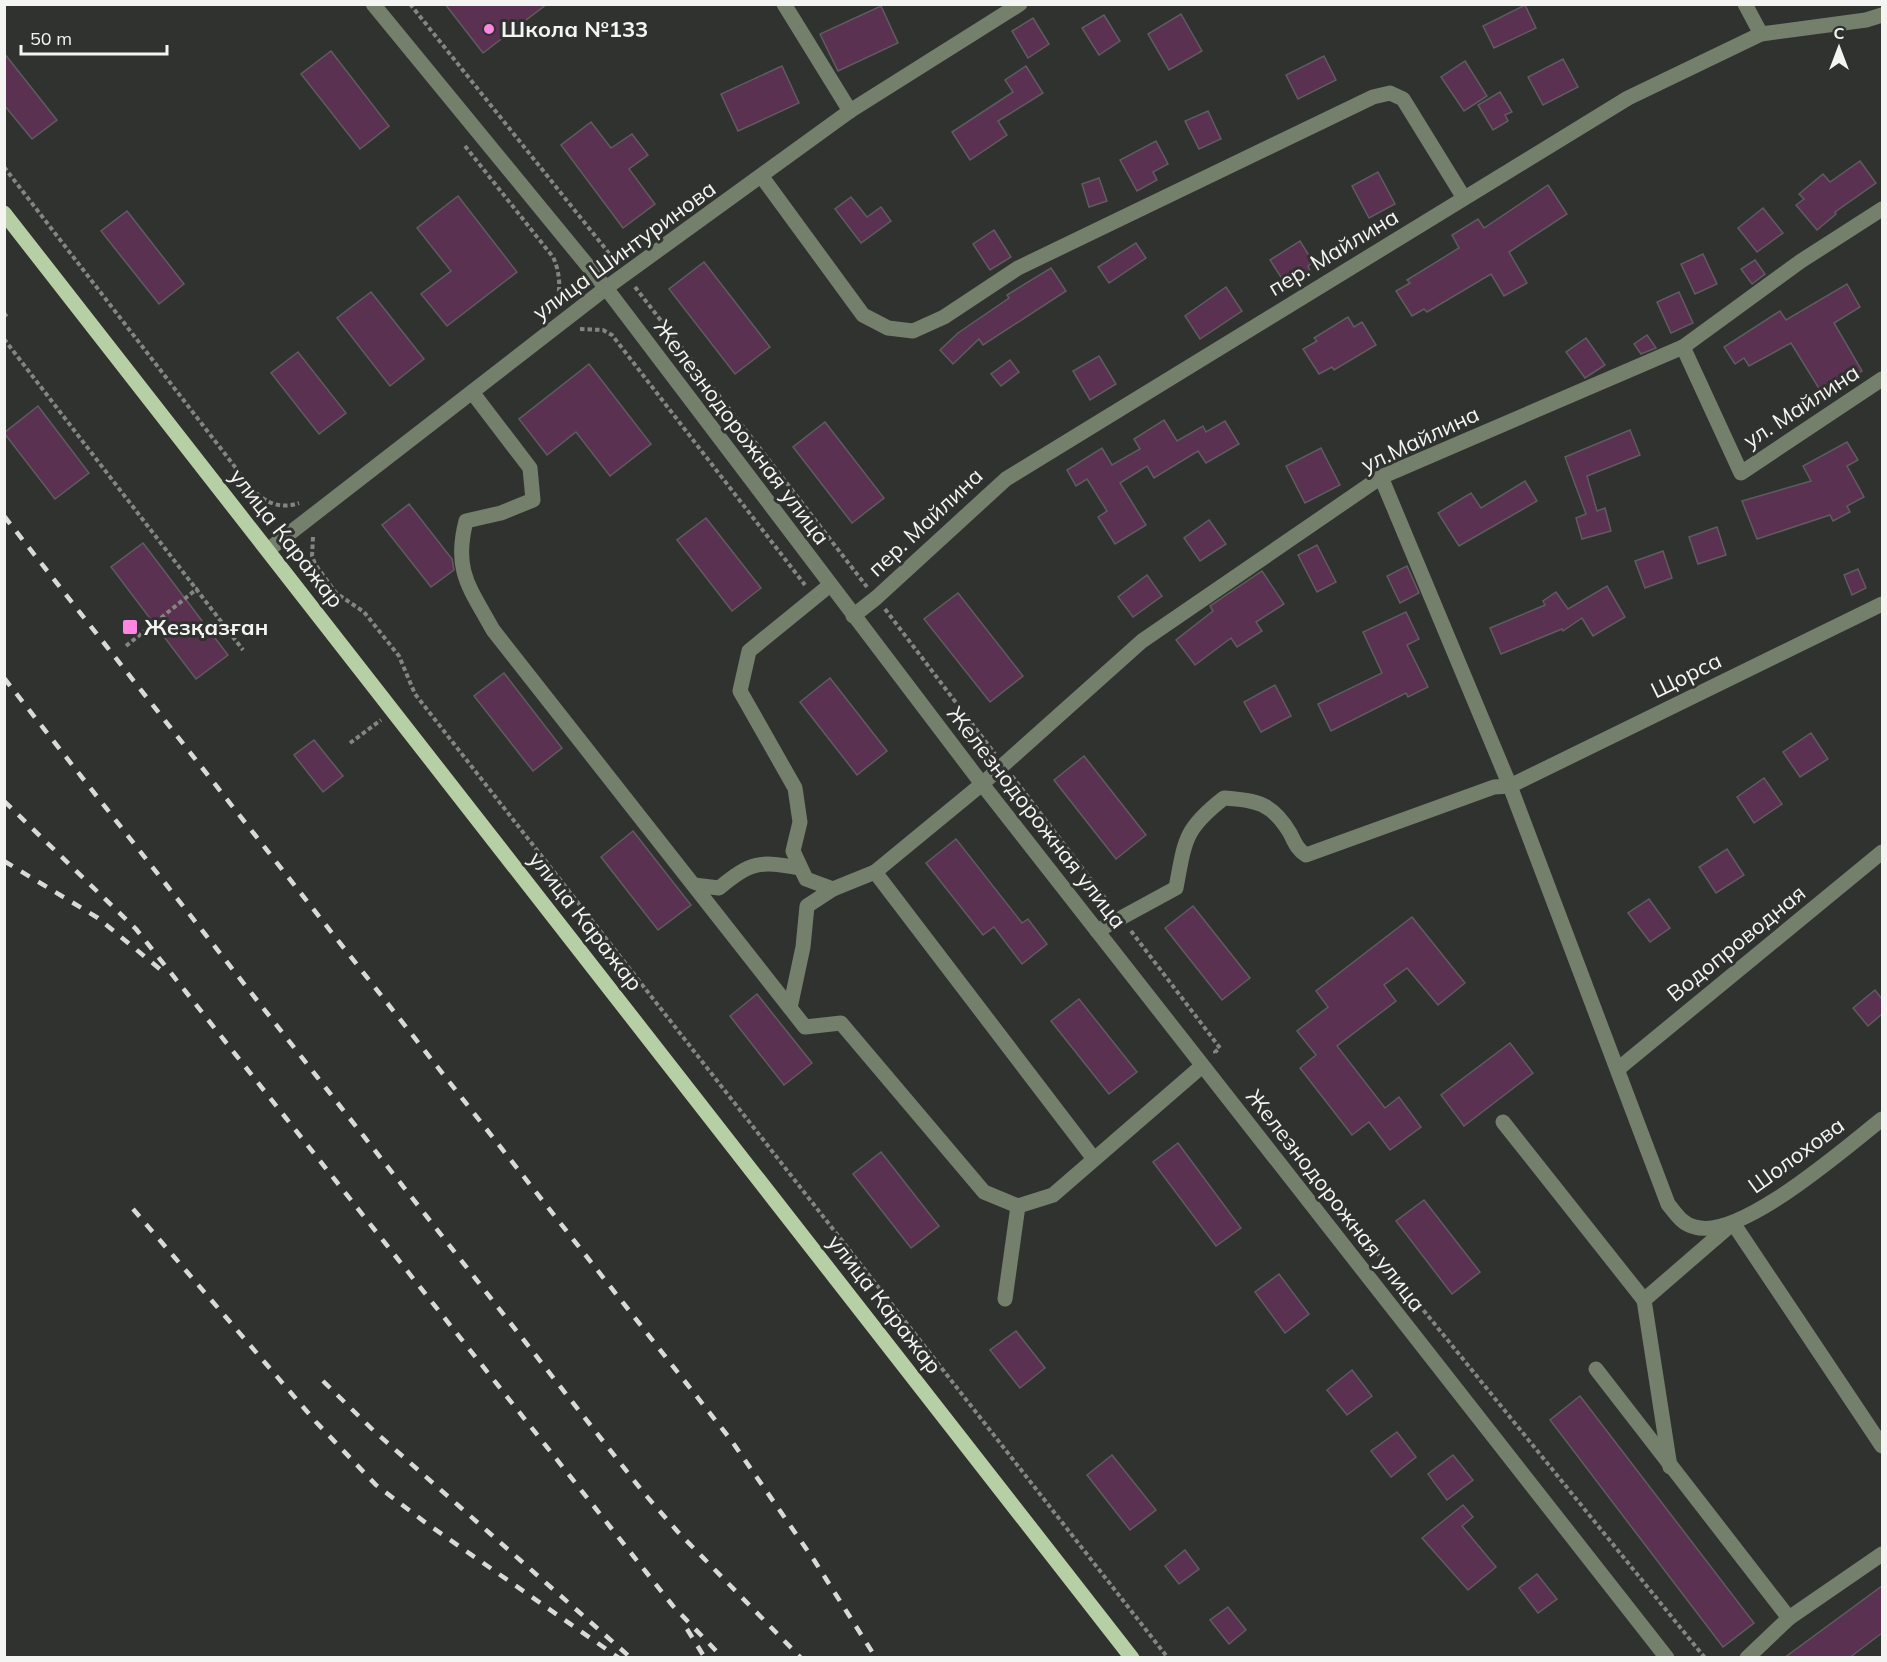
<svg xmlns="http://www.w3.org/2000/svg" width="1887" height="1662" font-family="Mulish,sans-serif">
<rect width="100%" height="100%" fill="#30322f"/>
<g fill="#5b3151" stroke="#5f5c5e" stroke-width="1.5">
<polygon points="445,4 547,4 483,53"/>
<polygon points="1525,5 1536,28 1494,48 1483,26"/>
<polygon points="881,6 898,43 838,71 820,34"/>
<polygon points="1181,14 1202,51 1169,70 1148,34"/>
<polygon points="1104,15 1120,41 1099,55 1082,28"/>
<polygon points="1033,18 1049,44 1028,58 1012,31"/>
<polygon points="331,51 389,126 360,149 301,74"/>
<polygon points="4,53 57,120 32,139 4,105"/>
<polygon points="1324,56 1336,80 1298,99 1286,75"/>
<polygon points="1563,59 1578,87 1543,105 1528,77"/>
<polygon points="1465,61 1487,96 1464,111 1441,77"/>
<polygon points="782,66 799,103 738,131 721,94"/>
<polygon points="1026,66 1043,93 998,121 1007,135 970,160 952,132 1013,92 1005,80"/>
<polygon points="1500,92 1512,112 1505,115 1508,121 1493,130 1478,105"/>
<polygon points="1208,111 1221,139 1199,149 1185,121"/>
<polygon points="591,122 611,148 632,134 648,155 629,169 655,204 623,228 561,145"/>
<polygon points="1156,141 1168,164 1153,172 1157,180 1137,191 1120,160"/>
<polygon points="1860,161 1876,183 1835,212 1836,214 1817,230 1796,205 1804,199 1799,194 1823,174 1830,182"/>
<polygon points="1378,172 1395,204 1369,218 1352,186"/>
<polygon points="1099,178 1107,201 1089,207 1082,184"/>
<polygon points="1548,185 1567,214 1509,252 1527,283 1504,296 1491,274 1427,312 1424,309 1412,316 1396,291 1410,283 1407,280 1459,248 1452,235 1478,219 1484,228"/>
<polygon points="458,196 517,272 447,326 421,294 451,271 417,228"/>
<polygon points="851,197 867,217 881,207 891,221 861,243 835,209"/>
<polygon points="1763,208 1783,233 1757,252 1738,228"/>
<polygon points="127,211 184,284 159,304 101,231"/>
<polygon points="994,230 1011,257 990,270 973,244"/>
<polygon points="1300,241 1313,262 1308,266 1311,273 1288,288 1270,260"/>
<polygon points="1136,243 1146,258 1109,283 1098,267"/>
<polygon points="1703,254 1717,284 1695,294 1681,264"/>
<polygon points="1755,260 1765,274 1752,284 1741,269"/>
<polygon points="704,262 770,347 735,374 669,289"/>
<polygon points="1051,268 1066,291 983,345 979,339 953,364 940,350 958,333 1009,298 1007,295"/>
<polygon points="1847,284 1860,307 1834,323 1862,371 1823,395 1791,343 1749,366 1744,358 1735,364 1724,347 1780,311 1786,320"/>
<polygon points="1226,287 1242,311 1200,339 1185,316"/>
<polygon points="371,292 424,359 390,386 337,318"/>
<polygon points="1679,292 1693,323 1671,333 1657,302"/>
<polygon points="1348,317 1354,327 1362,322 1376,345 1334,370 1332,367 1319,374 1303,349 1317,341 1314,338"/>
<polygon points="1647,335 1656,348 1641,354 1634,344"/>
<polygon points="1586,338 1605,365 1585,378 1566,352"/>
<polygon points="298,352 346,413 319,434 271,373"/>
<polygon points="1099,356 1116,384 1090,400 1073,371"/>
<polygon points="1010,360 1019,372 1001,386 991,374"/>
<polygon points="589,364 651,444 610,476 576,432 547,455 519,419"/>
<polygon points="38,406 89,473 55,499 4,433"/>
<polygon points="1164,420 1177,441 1203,426 1206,432 1225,421 1239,444 1206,463 1198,451 1154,478 1147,466 1120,483 1146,525 1115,544 1098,517 1107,511 1087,479 1076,486 1067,470 1102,448 1112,465 1140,449 1134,439"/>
<polygon points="825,422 884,498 852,523 793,447"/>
<polygon points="1630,430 1640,455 1587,476 1597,511 1605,508 1611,531 1582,539 1576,518 1586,514 1565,457"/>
<polygon points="1847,442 1858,460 1847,466 1864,497 1847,506 1850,512 1833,521 1830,515 1757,539 1742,501 1811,481 1803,466"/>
<polygon points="1321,448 1340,485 1305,503 1286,466"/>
<polygon points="1525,481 1537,501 1459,546 1438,513 1471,493 1481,508"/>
<polygon points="409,504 452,559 454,570 431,587 382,525"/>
<polygon points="706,518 761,588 732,611 677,540"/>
<polygon points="1209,520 1226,544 1200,561 1184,538"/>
<polygon points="1717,527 1726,555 1698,564 1689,537"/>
<polygon points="143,543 228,655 196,679 111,567"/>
<polygon points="1317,545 1336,582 1317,592 1298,555"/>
<polygon points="1663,551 1672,578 1645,588 1635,561"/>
<polygon points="1407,566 1419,593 1400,603 1387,576"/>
<polygon points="1858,569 1866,588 1852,595 1844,575"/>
<polygon points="1262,571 1284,604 1256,622 1262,631 1237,647 1231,638 1195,665 1176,640 1213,611 1210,606"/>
<polygon points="1147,575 1162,596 1133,617 1118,597"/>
<polygon points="1607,586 1625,617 1593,636 1582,618 1563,631 1562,629 1501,654 1490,628 1545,605 1543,601 1556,592 1568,609"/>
<polygon points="958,593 1023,676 990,702 924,619"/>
<polygon points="1406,612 1419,639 1407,645 1428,687 1408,697 1406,693 1331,731 1318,704 1382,673 1363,632"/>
<polygon points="504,673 562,748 533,771 474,696"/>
<polygon points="830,678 887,751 857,775 800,702"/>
<polygon points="1275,685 1291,716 1261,732 1244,702"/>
<polygon points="1811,733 1828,759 1800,777 1783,752"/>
<polygon points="314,740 343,776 323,792 294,755"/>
<polygon points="1084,756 1146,835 1116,859 1054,780"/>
<polygon points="1764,778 1782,804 1754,823 1737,797"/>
<polygon points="633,831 691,905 658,930 601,857"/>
<polygon points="956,839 1022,923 1028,919 1047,944 1022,964 994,927 983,935 926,863"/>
<polygon points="1727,849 1744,875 1716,893 1699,867"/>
<polygon points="1649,899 1670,928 1650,942 1628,913"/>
<polygon points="1193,906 1250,978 1222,1000 1165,928"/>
<polygon points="1412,917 1465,983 1438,1005 1407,968 1384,985 1396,1001 1337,1046 1385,1108 1399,1097 1421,1127 1390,1150 1369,1122 1352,1135 1300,1068 1316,1055 1297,1031 1328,1007 1316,991"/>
<polygon points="1875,990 1882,999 1882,1014 1868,1026 1853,1008"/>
<polygon points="757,994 812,1063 784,1085 730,1016"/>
<polygon points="1079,999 1137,1072 1109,1094 1051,1021"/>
<polygon points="1510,1043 1533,1073 1464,1126 1441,1095"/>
<polygon points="1178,1143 1241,1228 1216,1246 1153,1162"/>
<polygon points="881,1152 939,1226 911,1248 853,1174"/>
<polygon points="1424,1200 1480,1272 1452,1294 1396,1221"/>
<polygon points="1279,1274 1309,1314 1285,1333 1255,1292"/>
<polygon points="1016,1331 1045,1368 1020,1388 990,1350"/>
<polygon points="1352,1370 1372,1396 1347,1415 1327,1390"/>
<polygon points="1580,1396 1754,1623 1723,1647 1550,1420"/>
<polygon points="1397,1432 1416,1457 1391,1477 1371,1451"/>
<polygon points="1112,1455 1156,1510 1130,1530 1087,1475"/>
<polygon points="1453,1455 1473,1480 1447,1500 1428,1474"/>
<polygon points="1463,1505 1473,1517 1462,1526 1496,1567 1468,1590 1422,1538"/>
<polygon points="1185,1550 1199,1569 1179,1584 1165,1566"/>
<polygon points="1537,1574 1557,1599 1538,1613 1519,1588"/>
<polygon points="1882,1586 1882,1633 1849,1658 1784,1658"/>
<polygon points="1228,1607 1246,1630 1229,1644 1210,1620"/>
</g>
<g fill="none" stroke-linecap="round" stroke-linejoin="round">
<g stroke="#838582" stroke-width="4" stroke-dasharray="4.5 3" stroke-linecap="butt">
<polyline points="410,4 616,262"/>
<path d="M465 146 553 257C560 272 562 292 554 307"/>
<path d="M4 167 252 489C265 502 279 510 299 503"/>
<polyline points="635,287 867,587"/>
<polyline points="4,313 7,317 4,318"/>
<polyline points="580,329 603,330 612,335 805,585"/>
<polyline points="4,339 243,650"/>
<polyline points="313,537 312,556 315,564 336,593 364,612 399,656 415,694 1168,1658"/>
<polyline points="885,609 995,754"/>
<polyline points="126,646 198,588"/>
<polyline points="350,743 381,720"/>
<polyline points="1012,776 1111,906"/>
<polyline points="1131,931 1220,1048 1215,1052 1217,1055"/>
<polyline points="1263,1112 1705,1658"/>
</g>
<g stroke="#74806b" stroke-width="15">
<polyline points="373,4 606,288 982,784 1667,1658"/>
<polyline points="784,4 850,111"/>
<polyline points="1745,4 1761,34"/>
<polyline points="762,177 863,315 888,328 913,331 944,317 1018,268 1373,97 1390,93 1403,99 1464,198"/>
<polyline points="1683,347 1741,473 1882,379"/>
<path d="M472 392 530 468 533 500 501 513 466 521C453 571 470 588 493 630L805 1027 841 1023 984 1192 1018 1206 1053 1195 1202 1066"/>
<path d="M1381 477 1510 786 1668 1204C1676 1214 1682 1224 1695 1227 1740 1241 1846 1147 1882 1119"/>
<polyline points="268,550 606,288 850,111 1020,4"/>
<polyline points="830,585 749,651 740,691 795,788 800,822 793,851 806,879 833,889 875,872 982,784 1142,641 1381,477 1683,347 1801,261 1882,209"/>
<polyline points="853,616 876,598 1006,479 1628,98 1761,34 1866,20 1882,15"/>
<polyline points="875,872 1094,1159"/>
<path d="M694 885 719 888C752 861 759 861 800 868"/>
<path d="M1097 931 1176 888C1185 840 1184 829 1224 798 1257 800 1272 803 1290 833 1295 843 1297 849 1306 855L1494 787 1510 786 1882 604"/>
<polyline points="790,1008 803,947 807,906 833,889"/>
<polyline points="1618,1069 1882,852"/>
<polyline points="1503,1122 1644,1300"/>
<polyline points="1005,1299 1018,1206"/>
<polyline points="1596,1369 1789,1618"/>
<polyline points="1670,1467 1644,1300 1733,1223 1882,1446"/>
<polyline points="1747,1658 1789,1618 1882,1554"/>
</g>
<polyline stroke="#b7cfa4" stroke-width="15" points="4,213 1132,1658"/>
<g stroke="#d9dad8" stroke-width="4.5" stroke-dasharray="10 10" stroke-linecap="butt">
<polyline points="4,516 731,1440 814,1560 876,1658"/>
<polyline points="4,678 643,1492 678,1532 801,1658"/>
<polyline points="4,801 136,929 673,1606 723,1658"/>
<polyline points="4,861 98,918 161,970"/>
<polyline points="133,1209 316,1422 376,1485 426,1523 619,1658"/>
<polyline points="323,1381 374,1431 631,1658"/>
<polyline points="687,1629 705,1658"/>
</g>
</g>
<g fill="#fd86e2" stroke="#30322f" stroke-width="2">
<circle cx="489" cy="29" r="6"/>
<rect x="122" y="619" width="16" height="16" rx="3"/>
</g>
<g text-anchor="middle" stroke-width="6" stroke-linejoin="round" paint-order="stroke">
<g font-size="22" font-weight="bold" fill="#f4f5f3" stroke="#30322f" text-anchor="start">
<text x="501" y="37">Школа №133</text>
<text x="144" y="635">Жезқазған</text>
</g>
<g font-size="22" fill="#f4f5f3" stroke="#30322f">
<text transform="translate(624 250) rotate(-36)" y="8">улица Шинтуринова</text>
<text transform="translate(1333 252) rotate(-31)" y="8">пер. Майлина</text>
<text transform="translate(1801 406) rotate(-33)" y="8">ул. Майлина</text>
<text transform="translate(742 432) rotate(53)" y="8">Железнодорожная улица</text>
<text transform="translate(1420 439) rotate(-25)" y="8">ул.Майлина</text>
<text transform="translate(925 522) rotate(-43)" y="8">пер. Майлина</text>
<text transform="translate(287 538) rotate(52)" y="8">улица Каражар</text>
<text transform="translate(1686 675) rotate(-26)" y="8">Щорса</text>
<text transform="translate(1037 817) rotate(52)" y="8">Железнодорожная улица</text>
<text transform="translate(586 921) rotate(52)" y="8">улица Каражар</text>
<text transform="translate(1736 943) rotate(-39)" y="8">Водопроводная</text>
<text transform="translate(1796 1155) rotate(-36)" y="8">Шолохова</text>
<text transform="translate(1336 1200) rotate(52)" y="8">Железнодорожная улица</text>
<text transform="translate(885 1304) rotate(52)" y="8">улица Каражар</text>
</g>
</g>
<rect width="1887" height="1662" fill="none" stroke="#f4f5f3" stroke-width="12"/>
<g transform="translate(1839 48)" stroke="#30322f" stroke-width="4.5" paint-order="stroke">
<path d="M0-4.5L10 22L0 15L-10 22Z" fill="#f4f5f3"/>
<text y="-9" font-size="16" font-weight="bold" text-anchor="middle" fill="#f4f5f3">С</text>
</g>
<path d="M21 45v9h146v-9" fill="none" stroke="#f4f5f3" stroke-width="3"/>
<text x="30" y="45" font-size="18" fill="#f4f5f3" stroke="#30322f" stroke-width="4.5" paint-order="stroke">50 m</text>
</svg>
